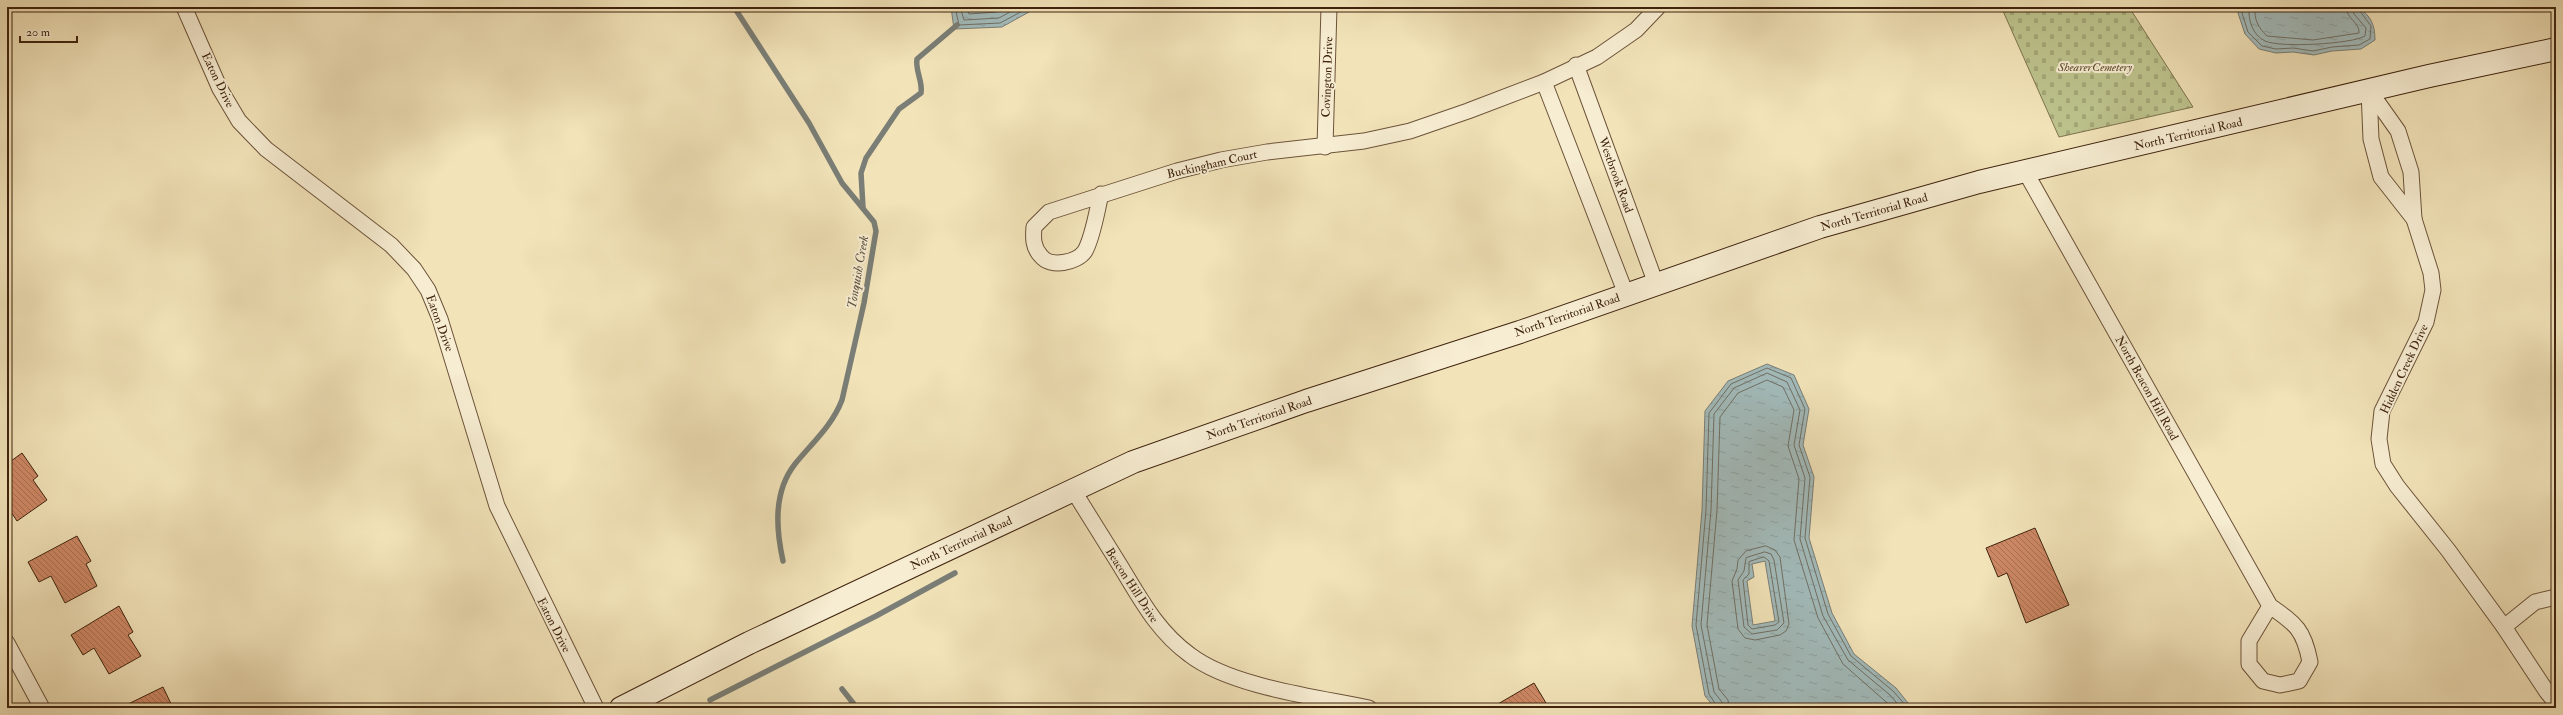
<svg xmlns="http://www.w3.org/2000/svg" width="2563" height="715" font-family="'IM FELL Double Pica',serif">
<defs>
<pattern id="cemetery-stones" width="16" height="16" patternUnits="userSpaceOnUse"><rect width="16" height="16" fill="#bdc38d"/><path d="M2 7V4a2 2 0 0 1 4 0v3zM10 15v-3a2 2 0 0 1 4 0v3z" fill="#a4a778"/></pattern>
<pattern id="water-ripples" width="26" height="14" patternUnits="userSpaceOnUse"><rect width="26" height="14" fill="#a2bbbb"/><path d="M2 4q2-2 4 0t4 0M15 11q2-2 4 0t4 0" fill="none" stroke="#8da0a0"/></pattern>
<pattern id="building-back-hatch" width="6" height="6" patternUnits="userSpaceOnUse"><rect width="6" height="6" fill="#ce8865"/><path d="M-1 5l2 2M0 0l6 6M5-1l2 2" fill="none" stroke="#a96f52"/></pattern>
</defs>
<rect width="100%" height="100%" fill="#f2e3b9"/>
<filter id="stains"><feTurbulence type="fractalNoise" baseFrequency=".005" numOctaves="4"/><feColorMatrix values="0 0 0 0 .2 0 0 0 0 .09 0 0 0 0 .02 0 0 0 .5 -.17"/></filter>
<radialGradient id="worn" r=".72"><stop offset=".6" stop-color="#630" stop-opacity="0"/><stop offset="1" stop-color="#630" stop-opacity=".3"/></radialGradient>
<polygon fill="url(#cemetery-stones)" stroke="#7e734e" points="2013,7 2129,7 2193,107 2059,137 2003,11"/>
<g fill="url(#water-ripples)" stroke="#7a7e76" fill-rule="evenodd">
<polygon points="951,7 1038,7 1002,27 954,29"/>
<path d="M2240 7H2358C2371 16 2375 25 2375 40L2361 49 2332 51 2314 55 2293 52 2276 53 2259 49 2245 34 2238 13Z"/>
<path d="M1767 364 1794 375 1809 409 1803 445 1814 477 1809 538 1832 613 1854 654 1896 688 1912 708H1715L1705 696 1692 626 1702 510 1705 411 1728 381ZM1765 561 1775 621 1753 625 1747 581 1754 577 1752 564Z"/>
</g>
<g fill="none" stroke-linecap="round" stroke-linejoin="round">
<g stroke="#706f64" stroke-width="1">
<polyline points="955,7 959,25 1000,23 1030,7"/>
<polyline points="960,7 964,20 999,18 1019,7"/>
<polyline points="966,7 969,14 997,12 1007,7"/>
<polyline points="2244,7 2242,13 2248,32 2262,46 2276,49 2293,48 2313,51 2332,47 2359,45 2370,39 2371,26 2357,7"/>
<path d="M2249 7C2248 19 2252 35 2265 41 2280 48 2352 44 2365 36L2366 28 2354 14 2352 7"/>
<path d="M2255 7C2254 20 2258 27 2267 36L2313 40 2359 33C2360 23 2346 18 2346 7"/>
<polygon points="1766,546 1775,550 1780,557 1789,624 1786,631 1780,635 1755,640 1745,638 1738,629 1732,581 1737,569 1738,560 1746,551"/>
<polygon points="1765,552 1771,554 1774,560 1784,623 1777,630 1752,634 1744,627 1738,580 1744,571 1746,558"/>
<polygon points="1764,557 1769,561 1779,622 1775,625 1752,629 1748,625 1743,580 1749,574 1749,562"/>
<polyline points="1718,708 1709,694 1696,625 1706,510 1709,413 1731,384 1767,368 1791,378 1805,409 1799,445 1810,477 1805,538 1828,614 1851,656 1893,691 1908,708"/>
<polyline points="1723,708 1722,702 1714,692 1701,625 1711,510 1714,414 1734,388 1767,373 1787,382 1800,410 1794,445 1805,478 1800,539 1823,616 1848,660 1890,695 1901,708"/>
<polyline points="1729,708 1728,700 1719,689 1707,625 1717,510 1720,417 1738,393 1767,380 1783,387 1794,410 1788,446 1799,479 1794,540 1818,618 1843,664 1893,708"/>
</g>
<g stroke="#7a7e76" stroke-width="5.5">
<path d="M734 7 809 123 842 183 874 222 876 231 864 303 842 400C832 426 812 443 795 464 773 492 776 529 783 561"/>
<path d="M863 208 861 173 866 158 899 109 921 93C923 81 915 71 917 59L957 25"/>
<polyline points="842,689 857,708"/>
<polyline points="710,700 876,616 955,573"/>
</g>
</g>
<g fill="url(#building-back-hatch)" stroke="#3f230e">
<polygon points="22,453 38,476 33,480 47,500 17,521 7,506 7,464"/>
<polygon points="2035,528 2069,605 2026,623 2007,573 1998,577 1986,548"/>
<polygon points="77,536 91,561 86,564 97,586 65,603 51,576 39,582 28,562"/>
<polygon points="119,606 133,632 128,635 141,656 109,674 94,648 83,655 71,635"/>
<polygon points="1534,683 1549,708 1491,708"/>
<polygon points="163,687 173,708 120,708"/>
</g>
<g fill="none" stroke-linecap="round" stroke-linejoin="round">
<defs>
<g id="minor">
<polyline points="184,7 220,89 239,121 266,149 391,245 414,269 428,290 440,319 497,506 596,708"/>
<polyline points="1576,65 1656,284"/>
<polyline points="1544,82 1626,294"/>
<polyline points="2369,90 2398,131 2411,172 2414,219 2431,273 2433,290 2426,322 2382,411 2379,439 2383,464 2397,486 2448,550 2504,627 2547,692 2556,703"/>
<polyline points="2369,91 2371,139 2381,177 2414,219"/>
<polyline points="1325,147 1329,7"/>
<path d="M2025 171 2270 606C2296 624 2304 630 2310 662L2299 681 2280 685 2263 681 2249 664V641L2270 606"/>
<path d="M1101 194C1097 210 1093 237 1085 251 1077 263 1050 268 1041 256 1033 248 1033 238 1034 227L1049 212 1177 171 1221 160 1267 152 1364 141 1410 131 1468 111 1544 82 1597 57 1636 30 1658 7"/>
<path d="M1073 490C1089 516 1105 541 1121 567 1141 600 1158 632 1190 655 1232 687 1317 697 1369 708"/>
<polyline points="2504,627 2535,602 2556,597"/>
<polyline points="7,643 42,708"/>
</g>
<polyline id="secondary" points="621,708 749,643 1133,462 1306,401 1520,332 1820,227 1979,182 2429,76 2556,49"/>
</defs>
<use href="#minor" stroke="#6c5339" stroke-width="17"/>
<use href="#secondary" stroke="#3f230e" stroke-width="24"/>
<use href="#minor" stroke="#f7edd2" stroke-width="15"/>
<use href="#secondary" stroke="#f7edd2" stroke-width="22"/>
</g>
<g text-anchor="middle" stroke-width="4" stroke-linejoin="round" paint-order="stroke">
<g font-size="12" font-style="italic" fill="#5e4b2e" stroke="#f7edd2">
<text x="2095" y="71">ShearerCemetery</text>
</g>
<g font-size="12" fill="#3f230e" stroke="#f7edd2">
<text transform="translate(1327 77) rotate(-88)" y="4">Covington Drive</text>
<text transform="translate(218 80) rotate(64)" y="4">Eaton Drive</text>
<text transform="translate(2188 134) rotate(-13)" y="4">North Territorial Road</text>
<text transform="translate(1212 164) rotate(-13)" y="4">Buckingham Court</text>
<text transform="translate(1616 175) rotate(70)" y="4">Westbrook Road</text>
<text transform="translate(1874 212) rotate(-16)" y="4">North Territorial Road</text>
<text transform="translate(1567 315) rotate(-19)" y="4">North Territorial Road</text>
<text transform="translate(440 323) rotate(70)" y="4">Eaton Drive</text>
<text transform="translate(2404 369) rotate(-65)" y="4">Hidden Creek Drive</text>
<text transform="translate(2147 388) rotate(61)" y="4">North Beacon Hill Road</text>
<text transform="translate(1259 418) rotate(-19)" y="4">North Territorial Road</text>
<text transform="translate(961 543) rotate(-25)" y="4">North Territorial Road</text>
<text transform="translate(1132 585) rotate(57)" y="4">Beacon Hill Drive</text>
<text transform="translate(554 625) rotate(63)" y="4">Eaton Drive</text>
</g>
<g font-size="13" font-style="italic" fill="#5d5142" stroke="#f7edd2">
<text transform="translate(857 272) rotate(-80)" y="5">Tonquish Creek</text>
</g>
</g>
<rect width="2563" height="715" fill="none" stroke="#f2e3b9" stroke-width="24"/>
<rect x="8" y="8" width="2547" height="699" fill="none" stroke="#3f230e" stroke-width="2"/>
<rect x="12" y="12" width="2539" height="691" fill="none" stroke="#3f230e"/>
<path d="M20 36v6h57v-6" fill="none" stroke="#3f230e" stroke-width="2"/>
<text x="26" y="36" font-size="12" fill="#3f230e" stroke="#f7edd2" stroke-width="3" paint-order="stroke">20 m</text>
<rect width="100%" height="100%" filter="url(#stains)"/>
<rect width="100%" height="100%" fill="url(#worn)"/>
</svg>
